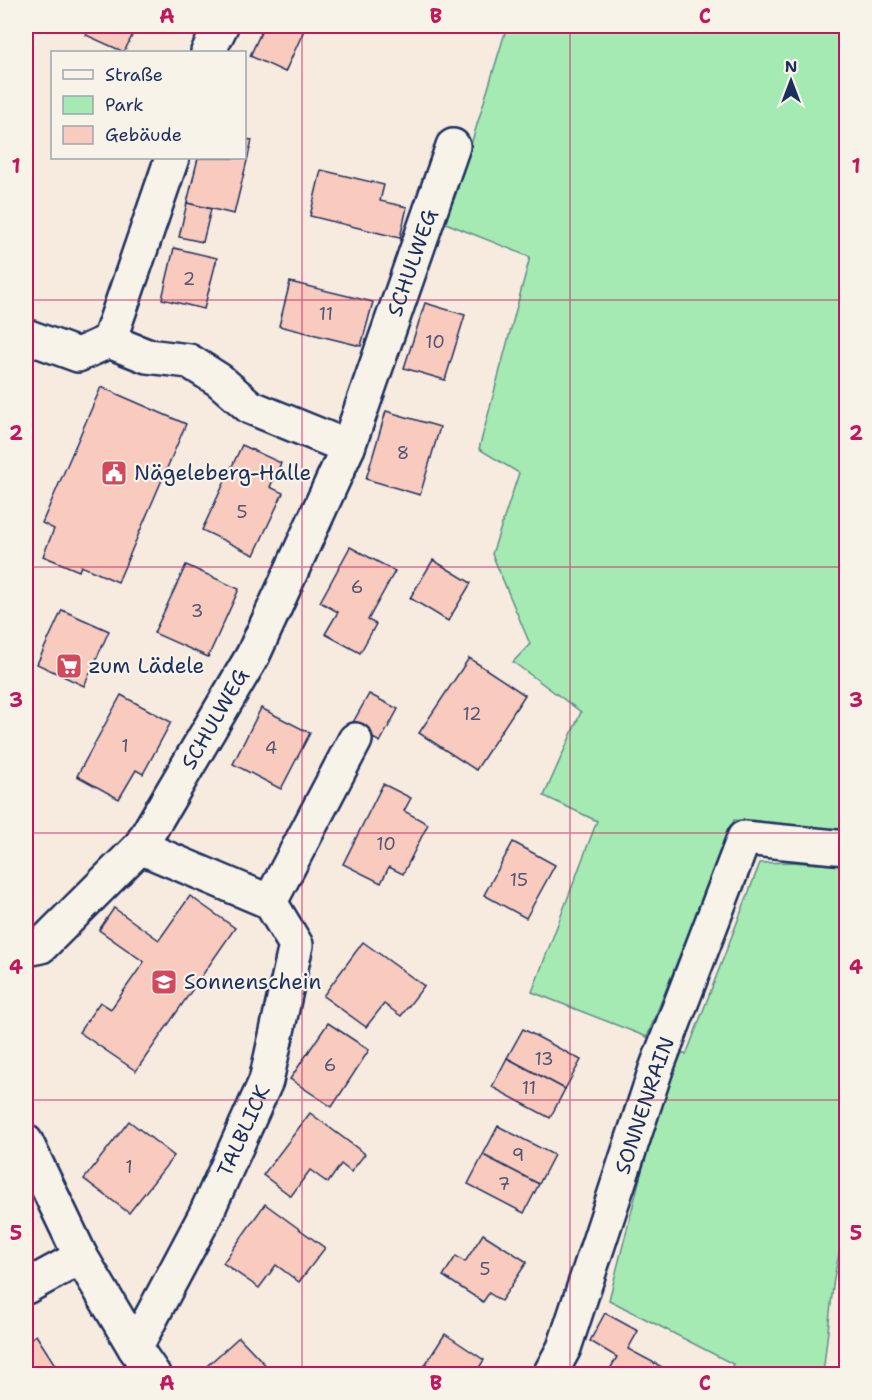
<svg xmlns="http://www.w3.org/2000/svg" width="872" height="1400" font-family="'Shantell Sans',sans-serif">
<rect width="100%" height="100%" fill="#f7ebe0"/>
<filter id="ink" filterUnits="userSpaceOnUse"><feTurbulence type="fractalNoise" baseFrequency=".0167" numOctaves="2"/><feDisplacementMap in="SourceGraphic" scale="12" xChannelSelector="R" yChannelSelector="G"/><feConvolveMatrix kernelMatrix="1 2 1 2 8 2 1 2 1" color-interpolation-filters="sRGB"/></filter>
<g filter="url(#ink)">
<g fill="#a5e9b3" stroke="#608c88" stroke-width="1.5">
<polygon points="507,26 846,26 846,832 734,820 647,1037 532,992 597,821 544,796 581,712 513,662 530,644 492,554 519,473 479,449 530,257 443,222 455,197"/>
<polygon points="791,862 846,866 846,1221 834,1278 823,1374 728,1374 733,1364 609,1300 673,1048 686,1055 760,863"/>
</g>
<g fill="#f9cabe" stroke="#1b2f5e" stroke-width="1.5">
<polygon points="91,26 137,26 124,52 86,35"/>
<polygon points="264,26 306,26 285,72 250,56"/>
<polygon points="244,139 252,140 234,214 187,203 198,158 244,158"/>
<polygon points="321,170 384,185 380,201 407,207 400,238 310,216"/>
<polygon points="187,203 211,209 203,242 179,237"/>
<polygon points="174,248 217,258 204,309 162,299"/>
<polygon points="290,282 373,302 361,346 279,326"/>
<polygon points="425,303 465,315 445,380 404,368"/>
<polygon points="101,387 186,424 118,582 81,566 79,571 43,556 54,529 42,523"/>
<polygon points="386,411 440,427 420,495 366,479"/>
<polygon points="242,445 281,463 270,487 283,493 254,555 202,530"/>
<polygon points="350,547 395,571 368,620 376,624 360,653 325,634 338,612 320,602"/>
<polygon points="433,560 471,583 448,621 410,598"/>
<polygon points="186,565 239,589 208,657 154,633"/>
<polygon points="62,610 109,631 84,686 37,664"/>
<polygon points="469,658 525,695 476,770 419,733"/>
<polygon points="369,694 398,709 380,742 351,726"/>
<polygon points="121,695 171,722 143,774 136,770 119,799 77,776"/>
<polygon points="261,708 310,733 281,789 233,764"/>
<polygon points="383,784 411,798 404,811 428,824 403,874 389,867 381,883 343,864"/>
<polygon points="513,842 555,865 526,918 484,895"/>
<polygon points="190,896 235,928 136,1071 79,1032 100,1002 111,1009 144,962 99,930 114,908 159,940"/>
<polygon points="363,942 424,986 401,1016 384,1004 366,1027 323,996"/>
<polygon points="328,1023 369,1050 332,1107 290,1079"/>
<polygon points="523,1029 581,1060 565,1089 507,1058"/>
<polygon points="507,1058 565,1089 550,1118 492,1087"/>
<polygon points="310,1113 365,1154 351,1172 341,1164 328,1183 310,1170 291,1196 263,1175"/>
<polygon points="129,1121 174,1156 129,1213 84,1179"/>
<polygon points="498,1126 554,1155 539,1184 483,1155"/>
<polygon points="483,1155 539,1184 524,1213 468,1184"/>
<polygon points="265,1204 325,1248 299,1282 276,1265 259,1288 223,1263"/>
<polygon points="483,1234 527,1262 501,1301 489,1293 483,1302 443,1276 456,1256 465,1262"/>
<polygon points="605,1313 638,1331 628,1349 675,1374 607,1374 617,1357 590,1341"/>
<polygon points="445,1334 484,1360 475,1374 419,1374"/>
<polygon points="36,1335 61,1374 26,1374 26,1342"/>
<polygon points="239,1337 274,1374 198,1374"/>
</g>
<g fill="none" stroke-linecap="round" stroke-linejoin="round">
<defs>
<g id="minor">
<polyline points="208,52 221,26"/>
<polyline points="26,336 78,355 109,341 147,356 189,361 219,380 250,407 348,447 253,655 140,847 41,946 26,949"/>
<polyline points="109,341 172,158"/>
<path id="s1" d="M348 447 453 146"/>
<polyline points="270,902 355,740"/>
<polyline points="26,1142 81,1257 135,1348 153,1374"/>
<polyline points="26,1287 81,1257"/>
<path id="s2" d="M135 1348 205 1216 266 1081 296 945 270 902 140 847"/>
<path id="s3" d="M550 1374 564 1348 656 1069 744 838 846 848"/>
</g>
</defs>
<use href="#minor" stroke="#1b2f5e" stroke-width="38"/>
<use href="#minor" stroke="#f7f3e8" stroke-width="33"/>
</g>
</g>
<path fill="none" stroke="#c2185b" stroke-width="1.5" stroke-opacity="0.55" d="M302 26V1374M570 26V1374M26 300H846M26 567H846M26 833H846M26 1100H846"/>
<defs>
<symbol id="civic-square" viewBox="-11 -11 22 22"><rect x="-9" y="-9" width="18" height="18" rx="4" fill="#d1495b" stroke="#f7f3e8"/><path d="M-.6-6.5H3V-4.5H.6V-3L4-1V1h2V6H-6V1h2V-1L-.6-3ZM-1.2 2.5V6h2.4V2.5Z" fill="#fff"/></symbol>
<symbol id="supermarket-square" viewBox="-11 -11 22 22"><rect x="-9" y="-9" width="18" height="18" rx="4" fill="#d1495b" stroke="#f7f3e8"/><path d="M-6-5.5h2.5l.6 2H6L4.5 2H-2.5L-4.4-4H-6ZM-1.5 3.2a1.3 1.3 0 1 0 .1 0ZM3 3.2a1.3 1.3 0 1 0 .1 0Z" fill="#fff"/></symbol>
<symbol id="school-square" viewBox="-11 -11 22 22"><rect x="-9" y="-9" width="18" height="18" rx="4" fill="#d1495b" stroke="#f7f3e8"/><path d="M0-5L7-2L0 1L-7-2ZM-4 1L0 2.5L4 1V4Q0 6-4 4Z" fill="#fff"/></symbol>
</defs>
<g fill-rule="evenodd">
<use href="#civic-square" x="99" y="458" width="30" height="30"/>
<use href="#supermarket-square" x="54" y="651" width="30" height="30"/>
<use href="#school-square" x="149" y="967" width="30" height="30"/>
</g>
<g text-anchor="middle" stroke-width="4.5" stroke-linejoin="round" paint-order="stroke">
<g font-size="18" fill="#525676">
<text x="189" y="285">2</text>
<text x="326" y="320">11</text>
<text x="435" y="348">10</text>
<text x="403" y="459">8</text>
<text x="242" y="518">5</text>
<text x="357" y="593">6</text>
<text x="197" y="617">3</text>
<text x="472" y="720">12</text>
<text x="125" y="752">1</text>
<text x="271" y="754">4</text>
<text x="386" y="850">10</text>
<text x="519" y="886">15</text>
<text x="544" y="1065">13</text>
<text x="330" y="1071">6</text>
<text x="529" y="1094">11</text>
<text x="518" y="1161">9</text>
<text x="129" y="1173">1</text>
<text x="504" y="1190">7</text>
<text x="485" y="1275">5</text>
</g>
<g font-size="21" fill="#1b2f5e" stroke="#f7f3e8">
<text dy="7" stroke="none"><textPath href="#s1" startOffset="195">SCHULWEG</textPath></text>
<text transform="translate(215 719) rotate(-60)" y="7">SCHULWEG</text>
<text dy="7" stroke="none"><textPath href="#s3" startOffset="285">SONNENRAIN</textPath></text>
<text dy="7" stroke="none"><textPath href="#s2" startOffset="243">TALBLICK</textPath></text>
</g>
<g font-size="21" fill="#1b2f5e" stroke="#f7f3e8" text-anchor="start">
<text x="134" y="480">Nägeleberg-Halle</text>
<text x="88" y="673">zum Lädele</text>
<text x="184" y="989">Sonnenschein</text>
</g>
</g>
<rect width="872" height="1400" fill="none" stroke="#f7f3e8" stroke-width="66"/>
<rect x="51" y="51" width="195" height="108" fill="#f7f3e8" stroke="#9fa5b1" stroke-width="1.5"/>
<rect x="63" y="70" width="30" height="9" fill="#f7f3e8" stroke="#9fa5b1" stroke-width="1.5"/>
<text x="105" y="81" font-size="18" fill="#1b2f5e">Straße</text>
<rect x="63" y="96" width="30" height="18" fill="#a5e9b3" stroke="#9fa5b1" stroke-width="1.5"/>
<text x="105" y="111" font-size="18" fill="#1b2f5e">Park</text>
<rect x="63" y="126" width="30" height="18" fill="#f9cabe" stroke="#9fa5b1" stroke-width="1.5"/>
<text x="105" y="141" font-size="18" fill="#1b2f5e">Gebäude</text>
<g transform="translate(791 81)" stroke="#f7f3e8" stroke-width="4.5" paint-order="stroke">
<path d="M0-4.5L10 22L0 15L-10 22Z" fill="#1b2f5e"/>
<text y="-9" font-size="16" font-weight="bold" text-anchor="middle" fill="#1b2f5e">N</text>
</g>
<rect x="33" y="33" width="806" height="1334" fill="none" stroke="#c2185b" stroke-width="2"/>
<g font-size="20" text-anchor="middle" font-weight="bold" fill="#c2185b">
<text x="167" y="23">A</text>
<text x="436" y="23">B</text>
<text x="705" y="23">C</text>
<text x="16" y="173">1</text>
<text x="856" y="173">1</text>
<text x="16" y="440">2</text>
<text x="856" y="440">2</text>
<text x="16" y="707">3</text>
<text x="856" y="707">3</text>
<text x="16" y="974">4</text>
<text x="856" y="974">4</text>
<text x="16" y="1240">5</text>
<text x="856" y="1240">5</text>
<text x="167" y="1390">A</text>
<text x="436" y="1390">B</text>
<text x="705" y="1390">C</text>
</g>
</svg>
